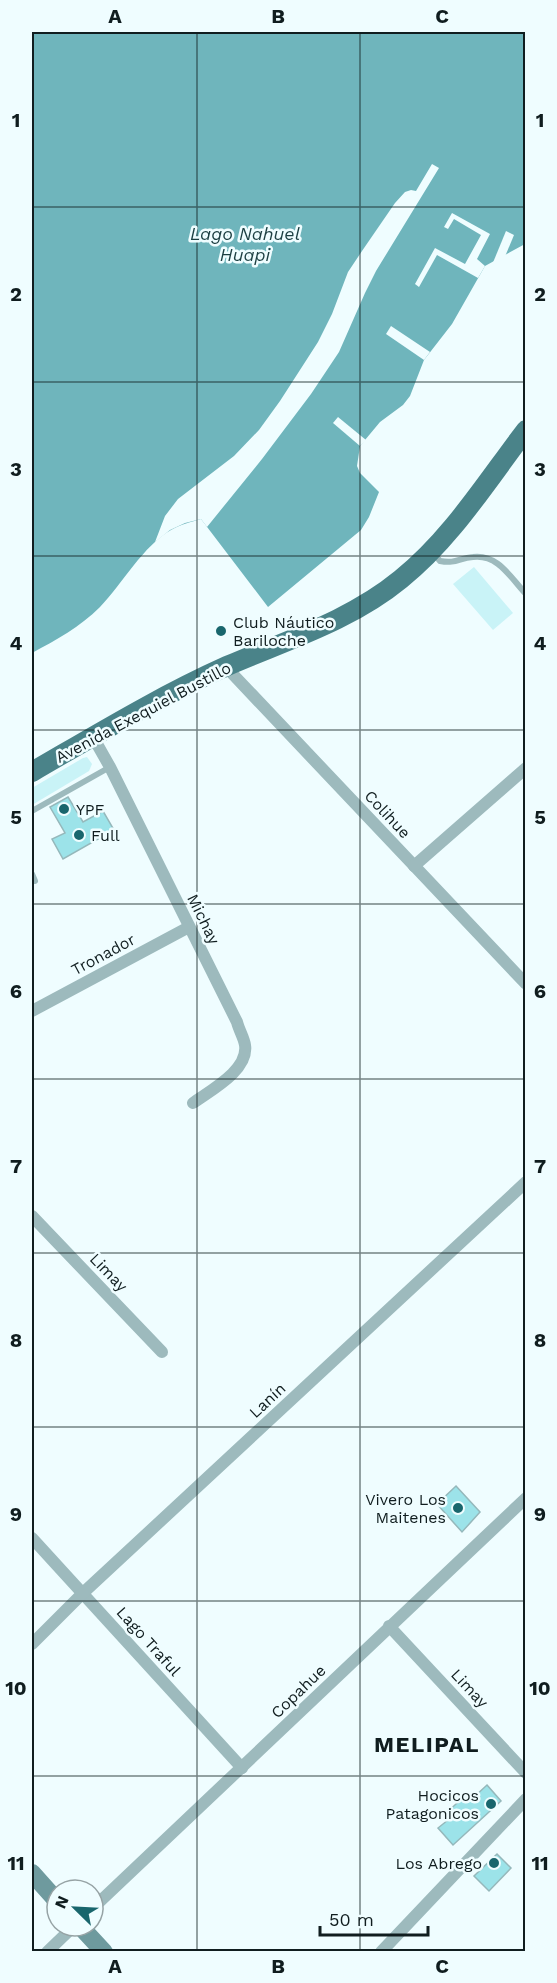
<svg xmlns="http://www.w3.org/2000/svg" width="557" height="1983" font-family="'Work Sans',sans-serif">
<rect width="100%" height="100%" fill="#effdff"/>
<g fill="#c9f3f7">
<polygon points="474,567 513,613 493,630 453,584"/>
<polygon points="87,757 92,764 89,771 32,805 32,788 83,758"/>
</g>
<path fill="#6fb5bc" d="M32 32H525V244L485 266 452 324 424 360 410 396 403 405 380 422 360 446 357 466 360 473 379 492 369 517 361 530 268 607 201 519C191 522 181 524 171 530 144 545 122 584 100 607 80 627 56 640 32 653Z"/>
<g fill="#effdff">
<polygon points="432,164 439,168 376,271 365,293 339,352 311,394 262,459 207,527 201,519 185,523 170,530 155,542 165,516 178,499 234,456 259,430 280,401 318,342 332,314 348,272 362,251 395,203 405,192 411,190 416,191"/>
<polygon points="452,213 490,234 477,259 485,266 478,278 437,255 419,287 415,284 435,248 465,264 481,235 454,219 448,229 444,227"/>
<polygon points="506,231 514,235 504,259 492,265"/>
<polygon points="391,326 430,352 424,360 386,334"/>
<polygon points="338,417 366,440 360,446 333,423"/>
</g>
<g fill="#9ce3e9" stroke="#95b8bb" stroke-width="1.5">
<polygon points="68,797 83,822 103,811 114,830 63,859 52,839 65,833 50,807"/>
<polygon points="456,1486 480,1512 462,1532 437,1504"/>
<polygon points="487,1785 501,1801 453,1845 438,1828 448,1820 444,1815 468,1793 473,1798"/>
<polygon points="497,1854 511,1868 489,1891 474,1876"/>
</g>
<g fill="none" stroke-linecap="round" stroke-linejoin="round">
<g stroke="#9dbabd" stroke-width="6">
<path d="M434 554 440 561C456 564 459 558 473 557 498 554 510 577 526 594"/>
<polyline points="32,811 110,767"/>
<polyline points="32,874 35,881"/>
</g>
<g stroke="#9dbabd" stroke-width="12">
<polyline points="226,667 526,984"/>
<path d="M93 737 110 767 237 1022C239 1030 244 1038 245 1045 249 1070 211 1090 193 1103"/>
<polyline points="414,866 526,768"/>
<polyline points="32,1011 189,927"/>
<polyline points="32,1216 162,1352"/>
<polyline points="32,1538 242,1768"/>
<polyline points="389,1626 526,1773"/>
<polyline points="32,1644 83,1593 526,1182"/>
<polyline points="93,1908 526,1498"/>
<polyline points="47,1952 74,1926"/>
<polyline points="381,1952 526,1799"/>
</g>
<g stroke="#6e9a9e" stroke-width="18">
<polyline points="32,1873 57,1901"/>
<polyline points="80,1926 104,1952"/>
</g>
<path stroke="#4a8389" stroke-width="20" d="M32 772C96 735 160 696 227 666 287 640 350 621 401 579 451 539 487 481 526 430"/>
</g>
<path fill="none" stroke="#101d1f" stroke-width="1.5" stroke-opacity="0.55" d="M197 32V1952M360 32V1952M32 207H526M32 382H526M32 556H526M32 730H526M32 904H526M32 1079H526M32 1253H526M32 1427H526M32 1601H526M32 1776H526"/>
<g fill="#19666d" stroke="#effdff" stroke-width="2">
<circle cx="221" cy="631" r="6"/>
<circle cx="64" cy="809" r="6"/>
<circle cx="79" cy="835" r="6"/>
<circle cx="458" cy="1508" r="6"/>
<circle cx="491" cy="1804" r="6"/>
<circle cx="494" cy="1863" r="6"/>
</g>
<g text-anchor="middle" stroke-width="5" stroke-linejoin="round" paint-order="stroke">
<g font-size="16" fill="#101d1f" stroke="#effdff" text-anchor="start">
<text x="233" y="628">Club Náutico<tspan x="233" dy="18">Bariloche</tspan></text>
<text x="76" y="815">YPF</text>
<text x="91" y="841">Full</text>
<text x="446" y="1505" text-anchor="end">Vivero Los<tspan x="446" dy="18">Maitenes</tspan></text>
<text x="479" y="1801" text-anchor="end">Hocicos<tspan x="479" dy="18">Patagonicos</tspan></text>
<text x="482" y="1869" text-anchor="end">Los Abrego</text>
</g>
<g font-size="16" fill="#101d1f" stroke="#effdff">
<text transform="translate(143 712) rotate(-28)" y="6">Avenida Exequiel Bustillo</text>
<text transform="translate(388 814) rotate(47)" y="6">Colihue</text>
<text transform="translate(204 919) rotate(64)" y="6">Michay</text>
<text transform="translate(103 954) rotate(-28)" y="6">Tronador</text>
<text transform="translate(109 1272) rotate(46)" y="6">Limay</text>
<text transform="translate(267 1400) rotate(-43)" y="6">Lanín</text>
<text transform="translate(149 1641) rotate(48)" y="6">Lago Traful</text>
<text transform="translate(470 1688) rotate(47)" y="6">Limay</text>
<text transform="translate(298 1691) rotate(-44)" y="6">Copahue</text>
</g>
<g font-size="18" font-style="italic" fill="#1c3f42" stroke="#effdff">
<text x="245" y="240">Lago Nahuel<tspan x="245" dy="21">Huapi</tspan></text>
</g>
<g font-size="22" font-weight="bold" letter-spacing="1.5" fill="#101d1f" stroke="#effdff">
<text x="427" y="1752">MELIPAL</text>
</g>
</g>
<rect width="557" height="1983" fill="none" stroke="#effdff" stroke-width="66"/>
<g transform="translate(75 1908) rotate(294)"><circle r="28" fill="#effdff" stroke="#96a3a5" stroke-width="1.5"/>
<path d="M0-4.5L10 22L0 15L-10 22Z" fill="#19666d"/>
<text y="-9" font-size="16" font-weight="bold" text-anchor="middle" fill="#101d1f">N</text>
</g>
<path d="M320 1926v9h108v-9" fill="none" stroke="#101d1f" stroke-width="3"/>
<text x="329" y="1926" font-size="18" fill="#101d1f" stroke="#effdff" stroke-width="4.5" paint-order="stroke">50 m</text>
<rect x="33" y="33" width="491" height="1917" fill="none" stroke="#101d1f" stroke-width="2"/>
<g font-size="20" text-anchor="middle" font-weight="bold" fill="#101d1f">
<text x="115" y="23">A</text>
<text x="278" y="23">B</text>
<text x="442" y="23">C</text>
<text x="16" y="127">1</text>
<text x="540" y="127">1</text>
<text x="16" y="301">2</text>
<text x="540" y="301">2</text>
<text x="16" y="476">3</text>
<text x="540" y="476">3</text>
<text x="16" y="650">4</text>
<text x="540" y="650">4</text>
<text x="16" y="824">5</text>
<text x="540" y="824">5</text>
<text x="16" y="998">6</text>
<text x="540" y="998">6</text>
<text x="16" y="1173">7</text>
<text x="540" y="1173">7</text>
<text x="16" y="1347">8</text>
<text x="540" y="1347">8</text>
<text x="16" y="1521">9</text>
<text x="540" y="1521">9</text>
<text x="16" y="1695">10</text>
<text x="540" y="1695">10</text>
<text x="16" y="1870">11</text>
<text x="540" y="1870">11</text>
<text x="115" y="1973">A</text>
<text x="278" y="1973">B</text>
<text x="442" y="1973">C</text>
</g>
</svg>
